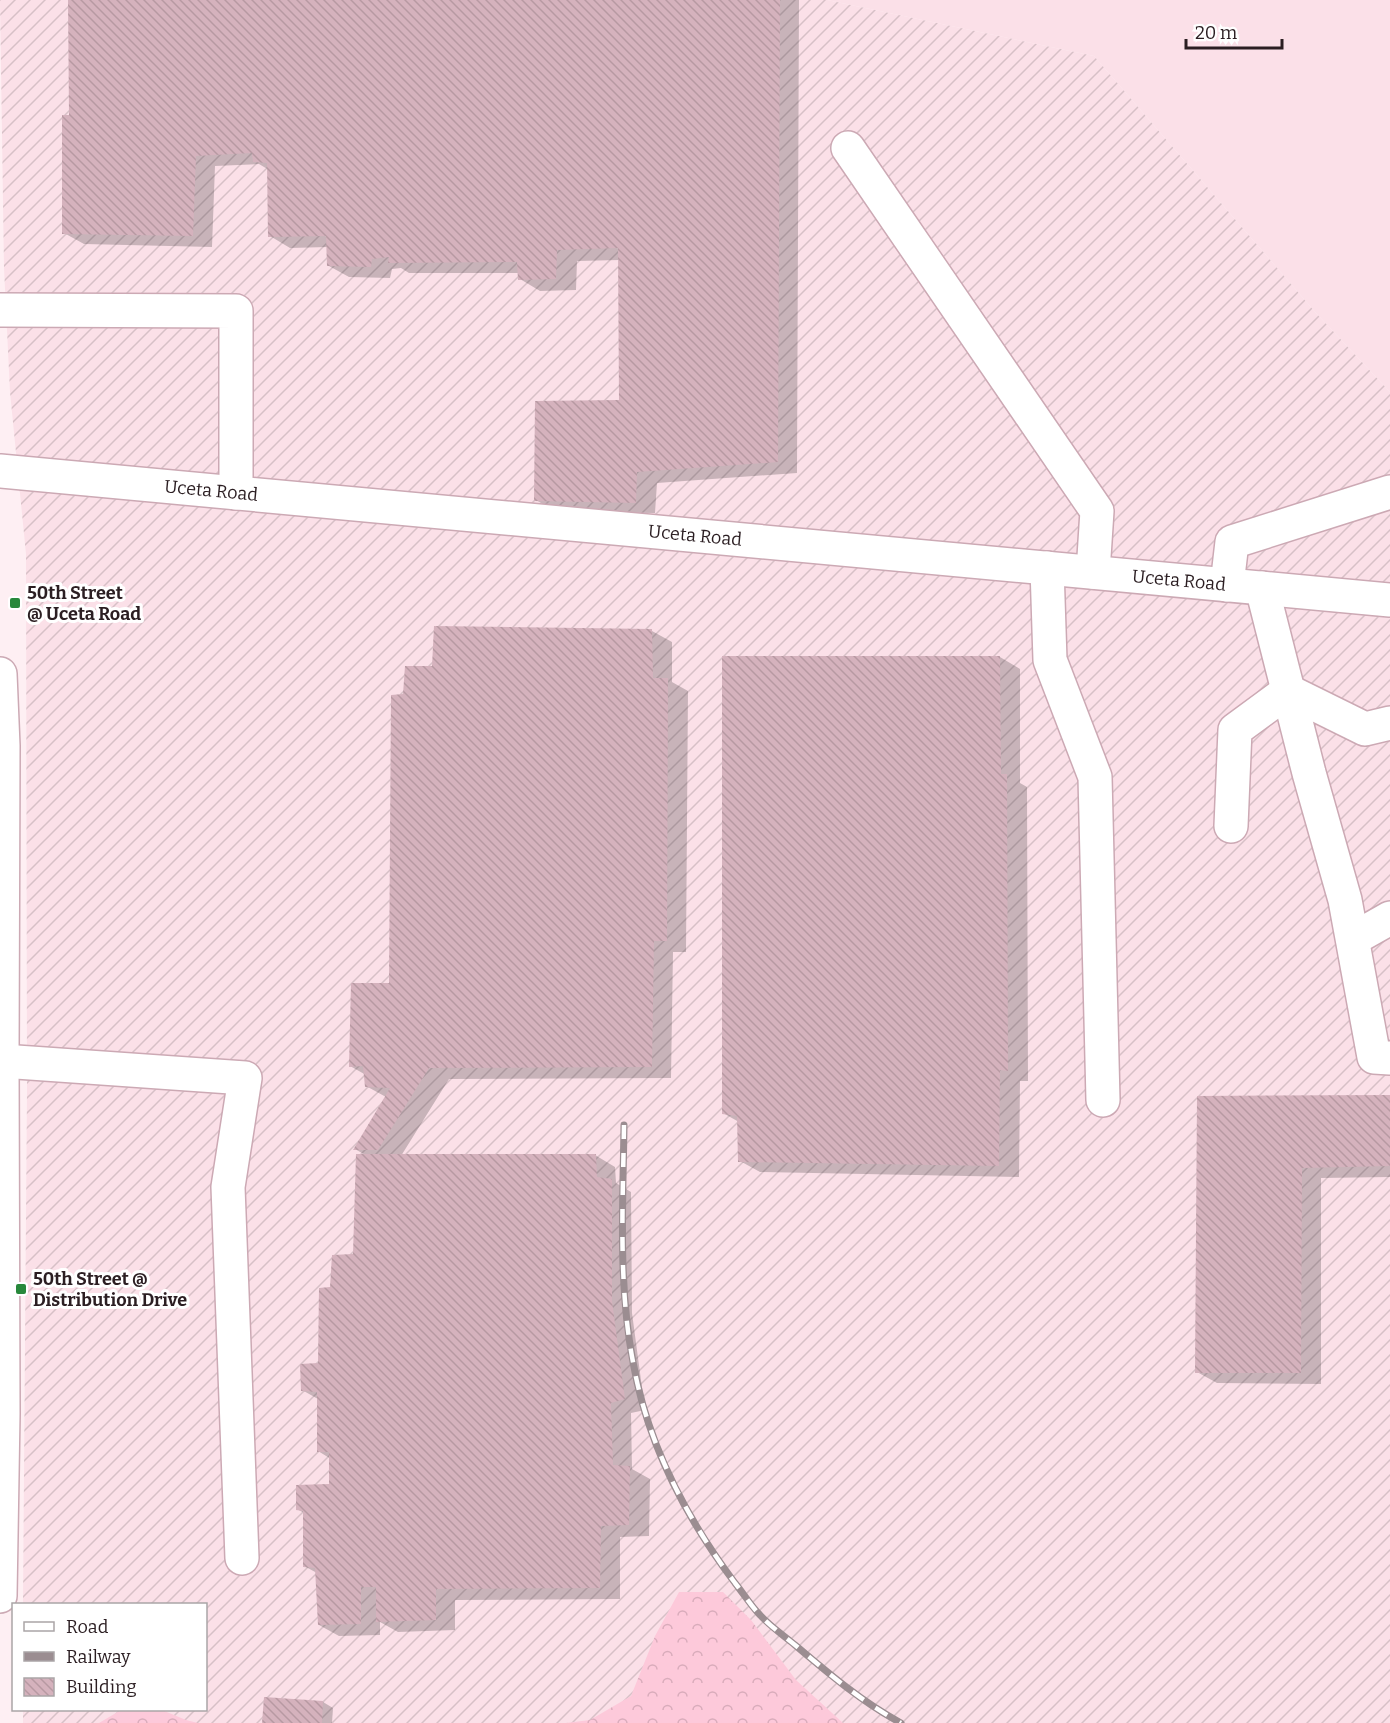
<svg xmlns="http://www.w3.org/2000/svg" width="1390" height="1723" font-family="Bitter,serif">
<defs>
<pattern id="industrial-furrows" width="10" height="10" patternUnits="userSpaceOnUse" patternTransform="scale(1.5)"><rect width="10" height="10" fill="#fbe0e8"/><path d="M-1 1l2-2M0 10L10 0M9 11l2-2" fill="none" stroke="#d7c0c7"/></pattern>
<pattern id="forest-crowns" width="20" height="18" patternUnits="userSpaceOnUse" patternTransform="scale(1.5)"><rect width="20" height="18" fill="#fdc9da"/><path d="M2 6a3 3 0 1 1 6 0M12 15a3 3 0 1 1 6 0" fill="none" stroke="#d9acbb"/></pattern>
<pattern id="building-back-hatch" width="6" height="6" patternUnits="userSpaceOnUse" patternTransform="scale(1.5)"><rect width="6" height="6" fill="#d5b2bd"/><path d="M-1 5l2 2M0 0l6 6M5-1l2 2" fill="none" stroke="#b799a2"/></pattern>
</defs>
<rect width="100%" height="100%" fill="#feeff3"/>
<polygon fill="#fbe0e8" points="827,0 1390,0 1390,392 1316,313 1094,56"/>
<polygon fill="url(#industrial-furrows)" points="0,0 827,0 1094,56 1316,313 1390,392 1390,1723 23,1723 23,1710 206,1710 206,1604 23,1604 27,1090 26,554 10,392 4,268"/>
<g fill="url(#forest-crowns)">
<polygon points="679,1592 723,1592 751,1620 796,1680 843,1723 566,1723 590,1720 631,1696 655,1636"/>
<polygon points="121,1710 162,1710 186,1720 198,1723 99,1723"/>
</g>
<g fill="#0003">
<polygon points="70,0 799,0 797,473 657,483 655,513 556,512 536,500 620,402 620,260 577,261 576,290 540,291 520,279 519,273 409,273 401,268 392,269 390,278 349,277 329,266 328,247 290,248 270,236 269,170 259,164 215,166 212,247 84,244 64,233 70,116"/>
<polygon points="652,631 672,642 672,682 688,691 686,952 673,952 671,1078 449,1079 401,1156 595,1155 615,1167 616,1183 631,1192 632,1313 645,1410 631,1413 632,1469 650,1479 649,1536 620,1537 620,1599 455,1600 455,1630 398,1632 380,1622 380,1635 339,1636 319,1625 317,1573 304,1566 304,1513 297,1509 330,1486 331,1459 318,1451 318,1399 302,1390 319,1365 332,1289 355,1256 367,1156 355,1149 386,1097 366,1086 366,1075 350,1066 391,984 405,696 433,667"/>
<polygon points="1000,657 1020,669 1020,783 1027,787 1028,1081 1020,1081 1019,1177 760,1172 740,1161 739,1122 723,1113"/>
<polygon points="1390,1096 1390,1177 1321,1178 1321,1384 1217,1383 1197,1372 1199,1097"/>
<polygon points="323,1702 333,1708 332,1723 263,1723"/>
</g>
<g fill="url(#building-back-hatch)">
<polygon points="68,0 780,0 778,462 637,472 636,503 534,501 535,401 619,400 618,248 557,250 556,279 518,280 517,262 388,263 389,257 372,259 371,267 327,266 326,236 268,237 267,163 253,162 252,153 196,156 193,236 62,234 62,115 69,115"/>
<polygon points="434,626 652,629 653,678 668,678 667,941 654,941 652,1067 429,1068 378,1150 353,1150 390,1088 365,1087 363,1066 349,1067 351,983 389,983 391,695 403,694 405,666 432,666"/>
<polygon points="722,656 1000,656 1001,774 1007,774 1008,1071 1000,1070 999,1166 738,1162 737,1116 722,1114"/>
<polygon points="1390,1095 1390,1166 1302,1168 1301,1373 1195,1373 1197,1096"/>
<polygon points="356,1154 596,1154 597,1177 612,1179 612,1301 625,1399 611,1403 613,1465 630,1466 629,1525 601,1526 600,1588 436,1589 436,1620 376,1622 376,1587 361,1587 361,1624 318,1625 315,1568 303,1567 303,1511 296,1510 296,1485 329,1484 329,1452 317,1452 317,1392 301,1391 300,1364 318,1363 319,1288 330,1287 332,1255 353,1254"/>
<polygon points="264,1697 323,1701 322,1723 262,1723"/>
</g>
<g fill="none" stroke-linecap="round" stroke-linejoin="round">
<defs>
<g id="minor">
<polyline points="848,148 1097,511 1093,572"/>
<polyline points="0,310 236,311 236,493"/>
<path id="s1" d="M0 471 1390 600"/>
<polyline points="1047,568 1050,660 1095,777 1103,1100"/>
<polyline points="1227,585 1232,542 1390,492"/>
<polyline points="1262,588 1309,773 1345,900 1374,1057 1390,1058"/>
<polyline points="1231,826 1235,730 1288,691 1365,729 1390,723"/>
<polyline points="1353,939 1390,918"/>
<polyline points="2,1061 245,1078 228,1187 242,1558"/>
</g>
<polyline id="major" points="0,674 3,746 2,1061 3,1414 0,1596"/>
</defs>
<use href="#minor" stroke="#cca9b4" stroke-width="36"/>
<use href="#major" stroke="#cca9b4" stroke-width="36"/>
<use href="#minor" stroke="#fff" stroke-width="33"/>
<use href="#major" stroke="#fff" stroke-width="33"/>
<defs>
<path id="rail" d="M624 1125C623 1204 618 1284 633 1362 647 1442 686 1518 735 1583 743 1593 751 1606 760 1615 770 1626 783 1635 795 1645 828 1673 862 1702 901 1723"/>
</defs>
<use href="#rail" stroke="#9b8d91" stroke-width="7"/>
<use href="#rail" stroke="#fff" stroke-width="4.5" stroke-dasharray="14" stroke-linecap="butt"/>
</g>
<g fill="#27883b" stroke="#fff" stroke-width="2">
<rect x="9" y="597" width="12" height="12" rx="3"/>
<rect x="15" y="1283" width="12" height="12" rx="3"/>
</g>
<g text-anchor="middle" stroke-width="6" stroke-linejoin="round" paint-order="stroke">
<g font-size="18" fill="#2b1e22" stroke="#fff">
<text dy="6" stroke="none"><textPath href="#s1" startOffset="212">Uceta Road</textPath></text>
<text dy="6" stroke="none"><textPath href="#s1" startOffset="698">Uceta Road</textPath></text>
<text dy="6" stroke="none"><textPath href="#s1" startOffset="1184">Uceta Road</textPath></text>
</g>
<g font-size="18" font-weight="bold" fill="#2b1e22" stroke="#fff" text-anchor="start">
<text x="27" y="599">50th Street<tspan x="27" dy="21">@ Uceta Road</tspan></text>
<text x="33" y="1285">50th Street @<tspan x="33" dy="21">Distribution Drive</tspan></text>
</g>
</g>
<rect x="12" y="1603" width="195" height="108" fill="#ffffff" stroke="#aaa5a7" stroke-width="1.5"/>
<rect x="24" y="1622" width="30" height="9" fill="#ffffff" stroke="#aaa5a7" stroke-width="1.5"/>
<text x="66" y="1633" font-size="18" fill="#2b1e22">Road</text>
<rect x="24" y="1652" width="30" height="9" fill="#9b8d91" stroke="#aaa5a7" stroke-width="1.5"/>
<text x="66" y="1663" font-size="18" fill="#2b1e22">Railway</text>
<rect x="24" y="1678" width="30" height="18" fill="url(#building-back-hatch)" stroke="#aaa5a7" stroke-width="1.5"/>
<text x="66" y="1693" font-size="18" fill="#2b1e22">Building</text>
<path d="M1186 39v9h96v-9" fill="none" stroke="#2b1e22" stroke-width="3"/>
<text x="1195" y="39" font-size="18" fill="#2b1e22" stroke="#ffffff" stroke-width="4.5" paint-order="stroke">20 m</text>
</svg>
